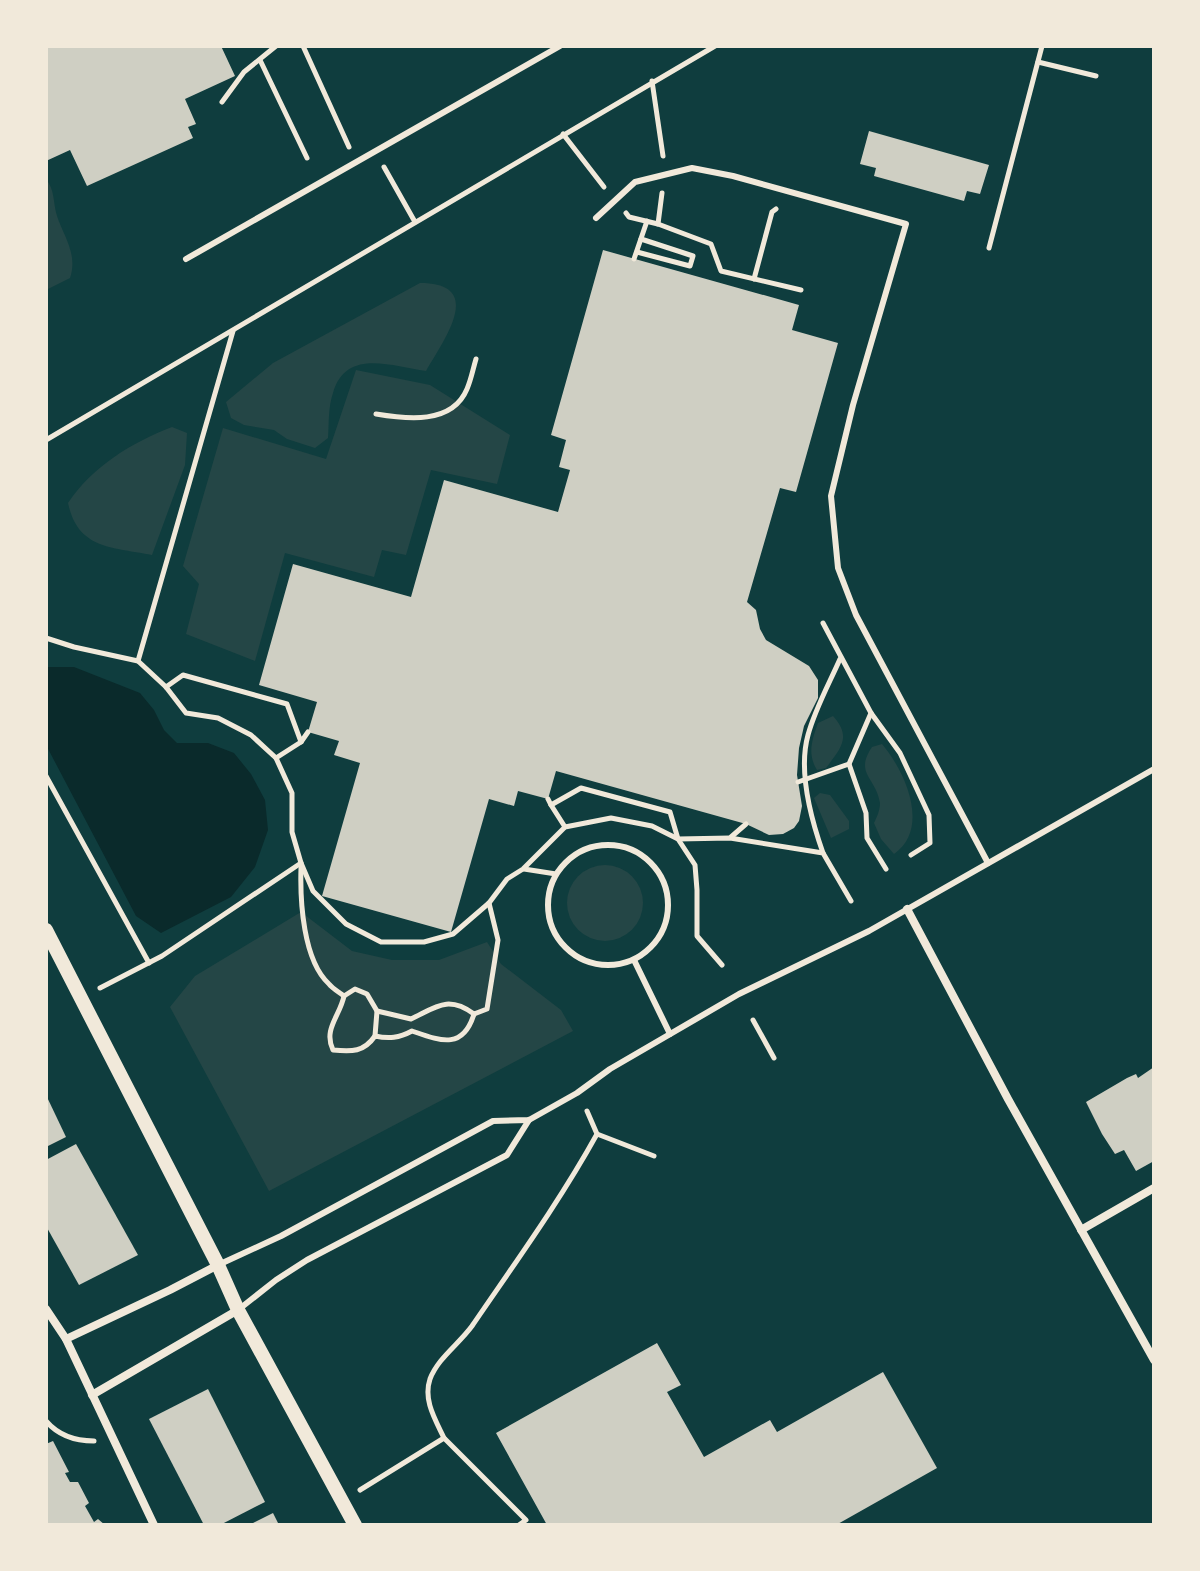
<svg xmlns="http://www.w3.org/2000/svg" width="1200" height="1571" font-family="'Roboto Condensed',sans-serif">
<rect width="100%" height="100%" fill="#0f3d3e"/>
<g fill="#244646">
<path d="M46 179C55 190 53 203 57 216 64 237 78 254 70 278L46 290Z"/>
<path d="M420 283C487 283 443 341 426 371 391 366 346 348 333 393 328 407 329 424 328 438L315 448 287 439 274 430 244 425 231 418 226 402 273 363Z"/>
<polygon points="356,370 430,385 510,435 497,484 431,470 406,555 382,550 374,577 285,553 255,661 186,634 199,584 183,566 223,428 326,459"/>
<path d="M172 427 187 433 185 465 152 555C113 547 78 550 68 503 93 466 131 443 172 427Z"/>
<path d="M833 716C852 737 841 748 826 768L817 770C807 754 812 740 818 723Z"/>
<path d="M882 744C905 771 931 828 894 854L881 839 874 823C877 817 880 810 880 803 876 777 854 774 872 747Z"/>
<polygon points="820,793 830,795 849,821 849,829 831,838 814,798"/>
<circle cx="605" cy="903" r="38"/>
<polygon points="301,912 352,951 392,960 439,960 487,942 501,964 561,1010 573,1031 269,1191 170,1007 195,976"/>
</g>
<polygon fill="#0a2a2b" points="46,667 74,667 140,693 154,710 164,730 177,743 208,743 234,753 251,774 265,800 268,830 255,867 231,897 161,933 136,916 46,745"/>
<g fill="#cfcfc3">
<polygon points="46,46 221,46 235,76 185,99 196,124 188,127 193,138 87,186 70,150 46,161"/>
<polygon points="869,131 989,165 980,194 967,191 964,201 874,176 876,168 860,164"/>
<polygon points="603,250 799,305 792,330 838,343 796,492 780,488 747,602 756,610 760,629 766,640 809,666 818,680 818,698 804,726 799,748 797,775 802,806 799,821 794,828 783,834 769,835 746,824 556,771 548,799 518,791 514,806 489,799 451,932 322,896 360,763 334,755 339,741 308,732 317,702 259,685 293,564 411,597 444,480 558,512 570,470 559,467 566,440 551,435"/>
<polygon points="1154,1067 1154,1161 1136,1171 1124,1150 1115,1154 1102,1134 1086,1102 1127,1078 1136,1074 1138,1078"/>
<polygon points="46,1095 66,1137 46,1147"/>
<polygon points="76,1144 138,1255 79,1285 46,1226 46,1160"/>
<polygon points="657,1343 681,1385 667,1392 704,1457 770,1420 777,1432 883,1372 937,1468 836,1525 547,1525 496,1433"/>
<polygon points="208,1389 265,1502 220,1525 204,1525 149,1419"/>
<polygon points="53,1441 69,1472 65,1473 70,1482 78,1482 89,1503 85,1506 94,1522 98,1519 105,1525 46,1525 46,1444"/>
<polygon points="273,1513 279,1525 249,1525"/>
</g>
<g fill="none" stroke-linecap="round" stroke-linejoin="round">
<g stroke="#f1e9da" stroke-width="5">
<polyline points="303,46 349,147"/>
<polyline points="260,60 307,158"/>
<polyline points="1038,62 1096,76"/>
<polyline points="652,81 663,156"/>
<polyline points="222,102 244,72 276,46"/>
<polyline points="563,134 604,187"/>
<polyline points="384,167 415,222"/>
<polyline points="626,213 629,217 658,224 711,244 721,271 801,290"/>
<polyline points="658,224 662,193"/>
<polyline points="989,248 1042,46"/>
<polyline points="637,252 690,266 693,256 641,239"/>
<polyline points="634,259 647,221"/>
<polyline points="754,279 772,212 776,209"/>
<path d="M376 414C406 419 452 425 467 389 471 380 473 369 476 359"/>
<polyline points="46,440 715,46"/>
<polyline points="823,623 871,713 900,753 929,815 930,843 911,855"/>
<polyline points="46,638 74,647 138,661 166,687 186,713 218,718 251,735 276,758 292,793 292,832 301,863 313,891 346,924 381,942 424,942 453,934 489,903 507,879 523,869 565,827 611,818 652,826 678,839 695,865 697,890 697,936 722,965"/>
<polyline points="138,661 233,331"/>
<polyline points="166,687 183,675 287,704 301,742 308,732"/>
<polyline points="871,713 849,764 866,813 867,838 886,869"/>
<polyline points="276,758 301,742"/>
<polyline points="46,776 149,963"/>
<polyline points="798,782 849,764"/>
<polyline points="548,799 551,805 581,788 670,812 678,839 730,838 823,853 851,901"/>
<polyline points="551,805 565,827"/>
<polyline points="731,837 746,824"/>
<path d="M823 853C811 819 798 771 808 735 815 709 829 684 840 659"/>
<path d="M301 868C300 901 303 960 329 984 333 989 339 992 344 996L355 989 367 994 377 1011 411 1019C436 1007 448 995 474 1014L487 1009 498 940 489 903"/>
<polyline points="524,869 556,874"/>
<polyline points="100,988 162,956 301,863"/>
<path d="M344 996C340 1016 323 1029 333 1050 352 1052 364 1052 375 1036 389 1039 399 1038 412 1031 441 1041 463 1050 474 1014"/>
<polyline points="753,1020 774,1058"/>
<polyline points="375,1036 377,1011"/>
<polyline points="597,1134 654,1156"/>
<path d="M46 1421C58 1435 75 1441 94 1441"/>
<path d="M444 1438C435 1419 423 1400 430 1379 438 1358 459 1344 472 1326 515 1263 560 1201 597 1134L587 1111"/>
<polyline points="360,1490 444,1438 526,1520 519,1525"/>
</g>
<g stroke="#f1e9da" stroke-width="6">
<polyline points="596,218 635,182 692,168 733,176 906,224 853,405 831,496 838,568 856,615 988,863"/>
<polyline points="186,259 560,46"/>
<circle cx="608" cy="905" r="60"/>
<polyline points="634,960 670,1034"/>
<polyline points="218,1265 281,1236 493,1121 529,1120 577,1093 610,1069 739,994 869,931 1154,769"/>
<polyline points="238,1310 276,1280 307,1260 507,1155 529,1120"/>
</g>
<g stroke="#f1e9da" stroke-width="8">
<polyline points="907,909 1008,1099 1154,1360"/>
<polyline points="1081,1230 1154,1188"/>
<polyline points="46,1309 66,1339 154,1525"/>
<polyline points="66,1339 170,1290 218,1265"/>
<polyline points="92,1395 238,1310"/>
</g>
<polyline stroke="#f1e9da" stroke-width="14" points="46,930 218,1265 238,1310 355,1525"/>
</g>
<rect width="1200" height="1571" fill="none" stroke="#f1e9da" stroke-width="96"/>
</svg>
